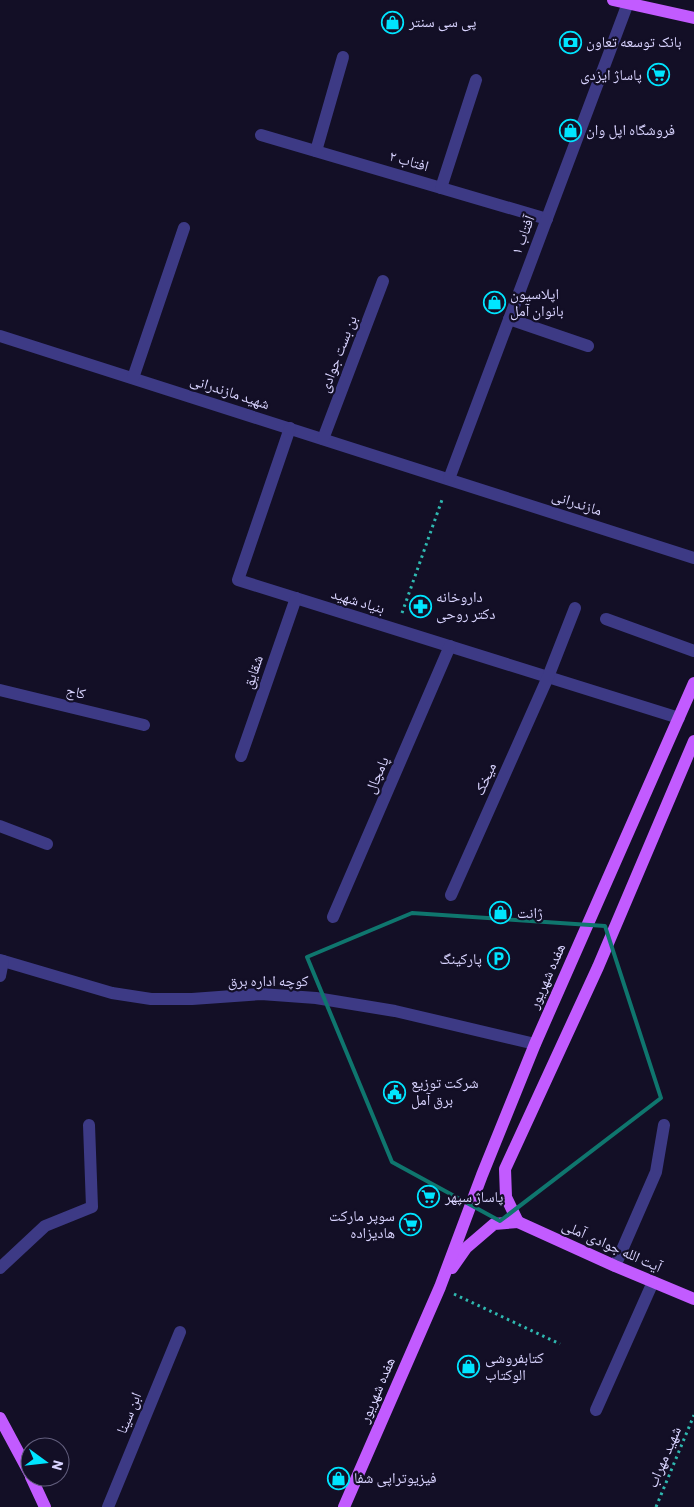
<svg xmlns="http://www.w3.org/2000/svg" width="694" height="1507" font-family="Barlow,'Noto Naskh Arabic',sans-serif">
<rect width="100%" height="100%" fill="#130f26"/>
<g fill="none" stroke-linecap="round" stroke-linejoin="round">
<g stroke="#2fb8b0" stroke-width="3" stroke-dasharray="2.5 4" stroke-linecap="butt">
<polyline points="402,613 443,497"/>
<polyline points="454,1294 560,1344"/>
<polyline points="656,1507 694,1415"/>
</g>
<g stroke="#3d3a85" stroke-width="12">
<polyline points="261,135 547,219"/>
<polyline points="316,151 343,57"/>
<polyline points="441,188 476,80"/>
<polyline points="509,319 588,346"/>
<polyline points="0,336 694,558"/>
<polyline points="133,378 184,228"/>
<polyline points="290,428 238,580 679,718"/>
<polyline points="323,439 383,281"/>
<polyline points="449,479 628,3"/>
<polyline points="606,619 694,651"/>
<polyline points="0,690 144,725"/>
<polyline points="241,756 296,598"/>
<polyline points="0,826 47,844"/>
<polyline points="451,895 548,677 575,608"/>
<polyline points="333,917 450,646"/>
<polyline points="0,960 112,993 151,999 192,999 261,994 316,998 395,1011 535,1044"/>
<polyline points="0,976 3,961"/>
<polyline points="615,1266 656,1172 664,1125"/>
<polyline points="0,1268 45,1226 92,1207 89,1125"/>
<polyline points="596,1410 653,1282"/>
<polyline points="108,1507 180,1332"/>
</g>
<g stroke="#c25bff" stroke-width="12">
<polyline points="613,0 694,18"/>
<polyline points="518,1222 506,1197 505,1169 598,967 694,741"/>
<polyline points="518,1222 615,1266 694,1299"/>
<polyline points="452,1268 466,1248 494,1224 518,1222"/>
<polyline points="0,1418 30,1474"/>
<polyline points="31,1477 45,1507"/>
<polyline points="344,1507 440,1287 482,1175 535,1044 694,683"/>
</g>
</g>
<path fill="none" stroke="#0f766e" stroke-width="4" stroke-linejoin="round" d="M412 913 605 926 661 1098 500 1221 392 1162 307 957Z"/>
<defs>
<symbol id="shop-ring" viewBox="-11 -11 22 22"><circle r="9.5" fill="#130f26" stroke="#00e5ff" stroke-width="1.5"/><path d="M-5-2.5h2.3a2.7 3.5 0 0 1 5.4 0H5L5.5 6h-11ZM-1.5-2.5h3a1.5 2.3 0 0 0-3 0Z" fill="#00e5ff"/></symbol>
<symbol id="bank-ring" viewBox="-11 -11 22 22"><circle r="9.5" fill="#130f26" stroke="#00e5ff" stroke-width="1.5"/><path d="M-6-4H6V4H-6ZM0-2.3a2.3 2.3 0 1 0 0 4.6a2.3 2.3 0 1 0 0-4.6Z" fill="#00e5ff"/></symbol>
<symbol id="supermarket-ring" viewBox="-11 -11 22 22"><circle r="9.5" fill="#130f26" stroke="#00e5ff" stroke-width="1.5"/><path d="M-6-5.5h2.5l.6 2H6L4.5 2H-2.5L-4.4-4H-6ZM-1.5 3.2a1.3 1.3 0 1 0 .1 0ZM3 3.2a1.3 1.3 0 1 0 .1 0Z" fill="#00e5ff"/></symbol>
<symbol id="pharmacy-ring" viewBox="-11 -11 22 22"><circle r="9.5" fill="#130f26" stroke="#00e5ff" stroke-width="1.5"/><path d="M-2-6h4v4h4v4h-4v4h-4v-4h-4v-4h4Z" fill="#00e5ff"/></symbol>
<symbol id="parking-ring" viewBox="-11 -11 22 22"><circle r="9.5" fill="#130f26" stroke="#00e5ff" stroke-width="1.5"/><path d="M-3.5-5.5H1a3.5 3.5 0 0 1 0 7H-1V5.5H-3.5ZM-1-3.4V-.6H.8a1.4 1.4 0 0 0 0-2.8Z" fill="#00e5ff"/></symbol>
<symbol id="civic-ring" viewBox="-11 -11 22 22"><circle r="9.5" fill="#130f26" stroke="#00e5ff" stroke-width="1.5"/><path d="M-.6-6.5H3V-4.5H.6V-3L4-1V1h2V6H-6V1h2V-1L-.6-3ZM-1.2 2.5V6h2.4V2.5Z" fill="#00e5ff"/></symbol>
</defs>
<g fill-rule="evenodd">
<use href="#shop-ring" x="380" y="10" width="25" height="25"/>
<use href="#bank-ring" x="558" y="30" width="25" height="25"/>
<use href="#supermarket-ring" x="646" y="62" width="25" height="25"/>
<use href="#shop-ring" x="558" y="118" width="25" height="25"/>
<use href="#shop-ring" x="482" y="290" width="25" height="25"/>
<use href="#pharmacy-ring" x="408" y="594" width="25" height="25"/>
<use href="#shop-ring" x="488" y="900" width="25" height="25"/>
<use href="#parking-ring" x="486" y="946" width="25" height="25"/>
<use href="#civic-ring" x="382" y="1080" width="25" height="25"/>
<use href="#supermarket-ring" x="416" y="1184" width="25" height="25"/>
<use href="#supermarket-ring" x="398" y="1212" width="25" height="25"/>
<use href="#shop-ring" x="456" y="1354" width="25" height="25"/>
<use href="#shop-ring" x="326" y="1466" width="25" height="25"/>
</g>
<g text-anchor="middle" stroke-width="4.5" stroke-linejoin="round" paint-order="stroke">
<g font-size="15" fill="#d9d4ff" stroke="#130f26" text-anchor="start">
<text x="409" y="27">پی سی سنتر</text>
<text x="586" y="47">بانک توسعه تعاون</text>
<text x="642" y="80" text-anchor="end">پاساژ ایزدی</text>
<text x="586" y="135">فروشگاه اپل وان</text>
<text x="510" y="299">اپلاسیون<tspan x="510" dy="17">بانوان آمل</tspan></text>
<text x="436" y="602">داروخانه<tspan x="436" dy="17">دکتر روحی</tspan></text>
<text x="517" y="918">ژانت</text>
<text x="482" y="964" text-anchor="end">پارکینگ</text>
<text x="411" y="1088">شرکت توزیع<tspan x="411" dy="17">برق آمل</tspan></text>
<text x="445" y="1202">پاساژ سپهر</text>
<text x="395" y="1221" text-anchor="end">سوپر مارکت<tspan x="395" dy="17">هادیزاده</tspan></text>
<text x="485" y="1363">کتابفروشی<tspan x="485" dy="17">الوکتاب</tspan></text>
<text x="354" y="1483">فیزیوتراپی شفا</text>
</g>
<g font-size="15" fill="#d9d4ff" stroke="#130f26">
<text transform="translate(409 161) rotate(16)" y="5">افتاب ۲</text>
<text transform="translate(523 235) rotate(-69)" y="5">آفتاب ۱</text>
<text transform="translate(338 354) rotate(-69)" y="5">بن بست جوادی</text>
<text transform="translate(230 392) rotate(18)" y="5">شهید مازندرانی</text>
<text transform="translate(577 503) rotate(18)" y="5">مازندرانی</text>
<text transform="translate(358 601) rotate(17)" y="5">بنیاد شهید</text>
<text transform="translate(253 672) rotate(-71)" y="5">شقایق</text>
<text transform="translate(76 692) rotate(13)" y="5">کاج</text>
<text transform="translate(377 775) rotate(-67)" y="5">پامچال</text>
<text transform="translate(485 779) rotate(-66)" y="5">میخک</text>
<text transform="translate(547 976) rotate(-66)" y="5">هفده شهریور</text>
<text x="268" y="986">کوچه اداره برق</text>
<text transform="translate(612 1246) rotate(24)" y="5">آیت الله جوادی آملی</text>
<text transform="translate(377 1390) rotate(-67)" y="5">هفده شهریور</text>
<text transform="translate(129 1413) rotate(-68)" y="5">ابن سینا</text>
<text transform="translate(664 1457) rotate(-67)" y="5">شهید مهراب</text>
</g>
</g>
<g transform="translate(45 1462) rotate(105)"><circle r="24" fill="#130f26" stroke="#625e7d"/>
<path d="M0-4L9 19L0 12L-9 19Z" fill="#00e5ff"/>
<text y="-8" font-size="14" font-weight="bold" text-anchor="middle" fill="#d9d4ff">N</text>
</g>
</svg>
